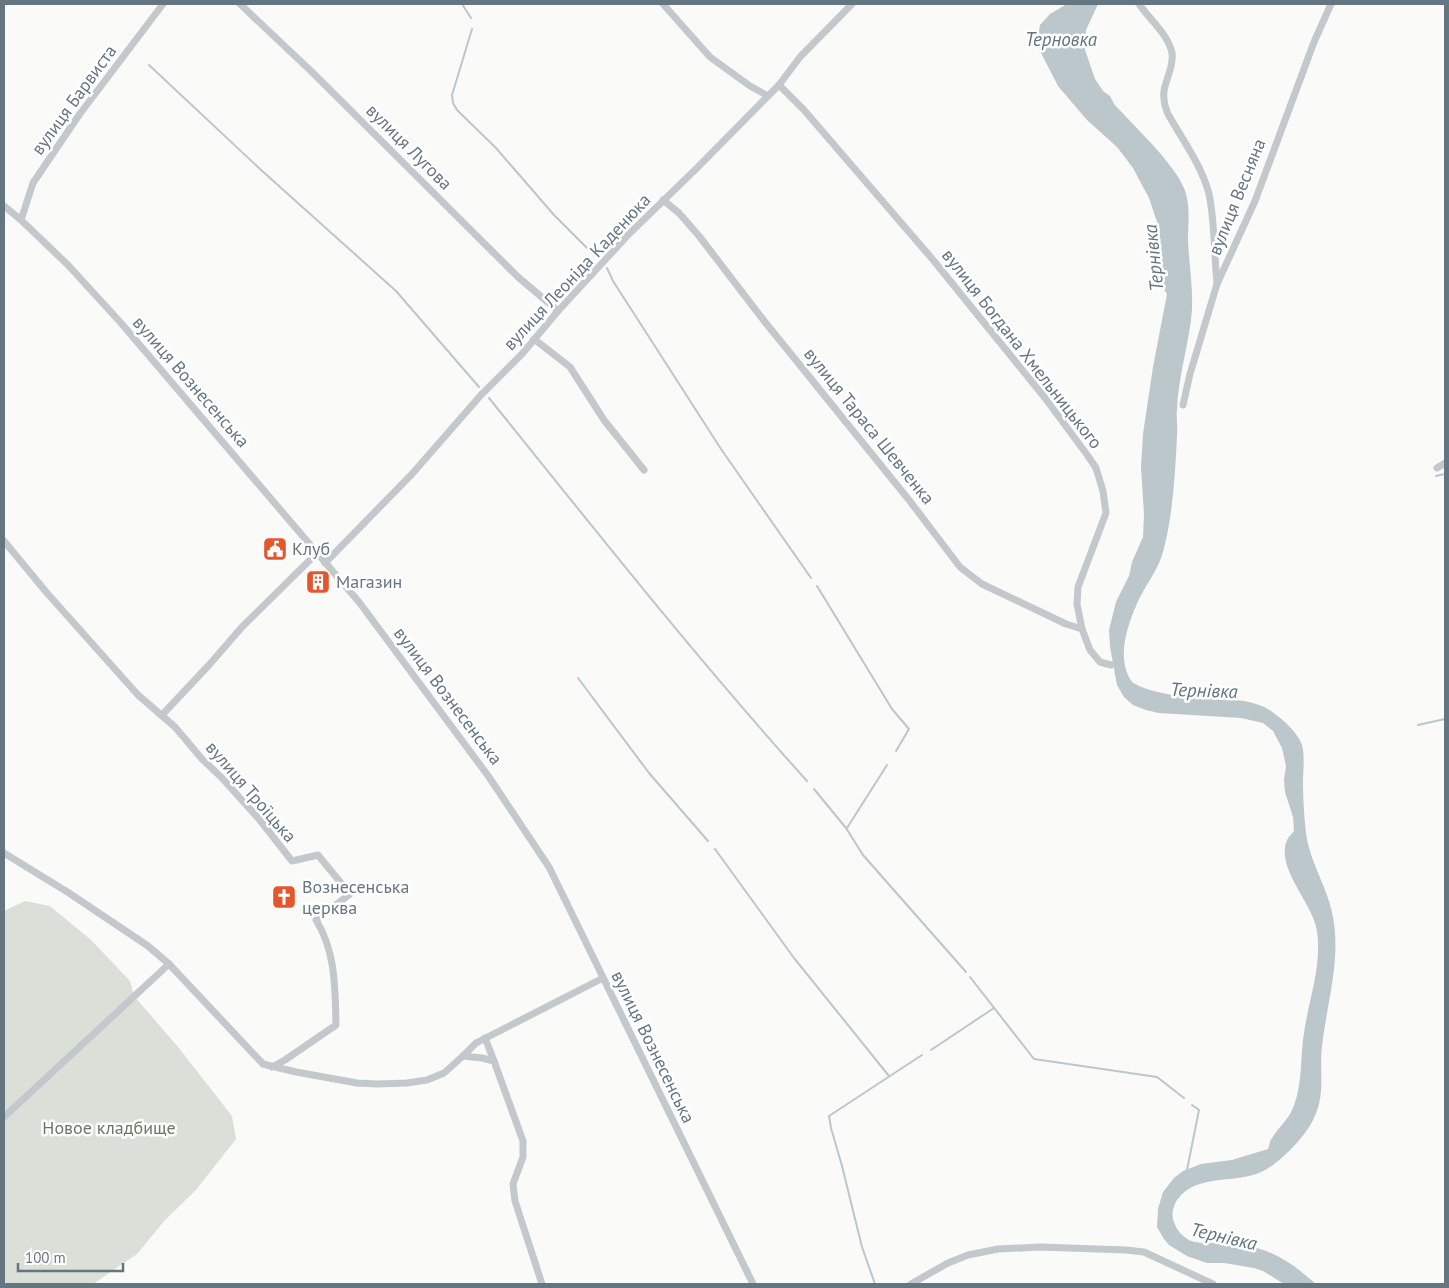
<svg xmlns="http://www.w3.org/2000/svg" width="1449" height="1288" font-family="'PT Sans',sans-serif">
<rect width="100%" height="100%" fill="#fafaf8"/>
<polygon fill="#dadfd7" points="25,901 50,906 91,940 130,981 134,996 178,1047 232,1116 236,1139 195,1191 165,1220 137,1254 93,1284 4,1284 4,911"/>
<path fill="#bbc7cb" d="M1067 4H1098L1086 30 1085 50 1095 79 1103 91 1110 96 1114 104C1134 126 1173 162 1184 188 1191 206 1188 223 1188 241 1189 263 1193 286 1192 309 1190 341 1178 376 1177 410 1176 418 1178 427 1177 436 1175 475 1173 515 1163 552 1158 570 1147 583 1139 599 1128 624 1115 657 1132 682 1151 695 1194 698 1217 699 1236 700 1255 700 1271 711 1282 719 1297 731 1302 745 1305 756 1303 770 1303 782 1303 799 1304 816 1306 833 1310 863 1328 888 1333 917 1341 961 1327 1002 1322 1046 1319 1073 1326 1092 1314 1118 1306 1136 1283 1159 1267 1169 1239 1186 1198 1171 1177 1200 1173 1207 1171 1214 1174 1222 1176 1229 1182 1236 1189 1240 1199 1245 1214 1242 1225 1242 1239 1243 1253 1246 1266 1251 1285 1258 1301 1271 1316 1284H1284L1263 1271 1254 1268 1224 1263H1207L1187 1256 1169 1245 1164 1239 1157 1227 1158 1209 1163 1192 1174 1178 1183 1171 1201 1164 1232 1160 1268 1149C1270 1145 1269 1142 1272 1138 1279 1127 1288 1120 1293 1108 1303 1084 1300 1057 1304 1033 1309 998 1322 966 1317 931 1313 903 1275 868 1287 840 1289 836 1292 834 1294 831L1293 817 1285 792 1284 780 1286 766 1282 748 1273 731 1263 723 1241 718 1159 713 1146 710 1133 705 1124 697 1117 685 1110 647 1109 630 1116 602 1129 576 1132 562 1143 537 1144 514 1141 467 1143 434 1153 367 1167 294 1161 285 1162 255 1158 225 1149 198 1142 185 1133 168 1117 147 1087 120 1058 86 1039 49 1038 37 1040 25 1050 14Z"/>
<g fill="none" stroke-linecap="round" stroke-linejoin="round">
<g stroke="#bbc7cb" stroke-width="2">
<polyline points="462,4 471,18"/>
<polyline points="472,29 452,95 453,103 457,110 496,148 554,215 596,257"/>
<polyline points="149,65 260,169 396,291 479,387"/>
<polyline points="607,268 613,281 721,449 811,578"/>
<path d="M489 398C593 527 696 658 807 781"/>
<polyline points="1436,476 1445,474"/>
<polyline points="817,586 892,709 909,729 896,751"/>
<polyline points="578,678 649,773 708,841"/>
<polyline points="1418,725 1445,719"/>
<polyline points="814,789 846,828 863,855 966,972"/>
<polyline points="847,828 887,765"/>
<polyline points="715,849 794,958 889,1076"/>
<polyline points="970,977 1034,1059 1157,1077 1184,1098"/>
<polyline points="931,1050 994,1008"/>
<polyline points="1187,1170 1199,1110 1192,1105"/>
<polyline points="875,1284 862,1247 842,1166 831,1128 829,1116 922,1055"/>
</g>
<g stroke="#c3c8cc" stroke-width="7">
<polyline points="240,4 312,72 518,277 558,311"/>
<polyline points="663,4 710,57 750,86 768,96"/>
<path d="M1139 4C1150 20 1168 34 1172 53 1174 66 1166 78 1164 91 1163 99 1165 107 1168 114 1182 139 1202 166 1209 194 1215 223 1214 254 1217 283"/>
<polyline points="779,85 804,110 934,261 1045,398 1088,456 1096,468 1103,491 1106,513 1078,587 1077,604 1082,629 1090,650 1100,662 1111,665"/>
<polyline points="663,200 679,213 699,236 765,322 909,500 960,567 982,584 1066,624 1082,629"/>
<polyline points="4,206 21,220 68,265 121,323 359,602 489,777 549,867 753,1284"/>
<polyline points="21,220 33,183 79,115 163,4"/>
<polyline points="534,339 570,367 604,420 644,470"/>
<polyline points="1183,405 1190,374 1217,284 1255,201 1314,42 1331,4"/>
<polyline points="1437,468 1445,463"/>
<path d="M4 541 47 593 138 695 175 727 202 759 221 777 259 819 292 861 318 855 350 894 316 920C336 952 335 989 336 1025L285 1060 272 1067"/>
<polyline points="325,563 412,474 481,395 522,354 558,311 629,234 697,168 768,96 779,85 800,57 852,4"/>
<polyline points="162,715 209,665 242,627 317,553"/>
<polyline points="4,853 69,893 148,946 169,964 263,1064 296,1072 357,1083 377,1084 407,1083 427,1080 444,1073 463,1056 476,1043 603,978"/>
<polyline points="485,1038 494,1061"/>
<polyline points="463,1056 482,1058 494,1061 523,1141 523,1157 513,1184 515,1201 542,1284"/>
<polyline points="4,1117 169,964"/>
<polyline points="911,1284 948,1263 968,1255 998,1249 1040,1247 1126,1250 1144,1252 1213,1284"/>
</g>
</g>
<defs>
<symbol id="civic-square" viewBox="-11 -11 22 22"><rect x="-9" y="-9" width="18" height="18" rx="4" fill="#e4572e" stroke="#fff"/><path d="M-.6-6.5H3V-4.5H.6V-3L4-1V1h2V6H-6V1h2V-1L-.6-3ZM-1.2 2.5V6h2.4V2.5Z" fill="#fff"/></symbol>
<symbol id="building-square" viewBox="-11 -11 22 22"><rect x="-9" y="-9" width="18" height="18" rx="4" fill="#e4572e" stroke="#fff"/><path d="M-4-6H4V6H1V3H-1V6H-4ZM-2.5-4.3h1.7v1.8h-1.7ZM.8-4.3h1.7v1.8H.8ZM-2.5-1h1.7V.8h-1.7ZM.8-1h1.7V.8H.8Z" fill="#fff"/></symbol>
<symbol id="church-square" viewBox="-11 -11 22 22"><rect x="-9" y="-9" width="18" height="18" rx="4" fill="#e4572e" stroke="#fff"/><path d="M-1.2-6h2.4v3.5h3.3v2.4h-3.3V6h-2.4V-.1h-3.3v-2.4h3.3Z" fill="#fff"/></symbol>
</defs>
<g fill-rule="evenodd">
<use href="#civic-square" x="261" y="535" width="28" height="28"/>
<use href="#building-square" x="304" y="568" width="28" height="28"/>
<use href="#church-square" x="270" y="883" width="28" height="28"/>
</g>
<g text-anchor="middle" stroke-width="5" stroke-linejoin="round" paint-order="stroke">
<g font-size="18" fill="#657683" stroke="#fff">
<text transform="translate(74 100) rotate(-54)" y="6">вулиця Барвиста</text>
<text transform="translate(409 147) rotate(45)" y="6">вулиця Лугова</text>
<text transform="translate(1237 197) rotate(-68)" y="6">вулиця Весняна</text>
<text transform="translate(577 272) rotate(-47)" y="6">вулиця Леоніда Каденюка</text>
<text transform="translate(1022 349) rotate(52)" y="6">вулиця Богдана Хмельницького</text>
<text transform="translate(191 382) rotate(49)" y="6">вулиця Вознесенська</text>
<text transform="translate(869 426) rotate(51)" y="6">вулиця Тараса Шевченка</text>
<text transform="translate(448 696) rotate(53)" y="6">вулиця Вознесенська</text>
<text transform="translate(251 792) rotate(49)" y="6">вулиця Троїцька</text>
<text transform="translate(653 1047) rotate(64)" y="6">вулиця Вознесенська</text>
</g>
<g font-size="18" fill="#657683" stroke="#fff" text-anchor="start">
<text x="292" y="555">Клуб</text>
<text x="336" y="588">Магазин</text>
<text x="302" y="893">Вознесенська<tspan x="302" dy="21">церква</tspan></text>
</g>
<g font-size="18" fill="#687a64" stroke="#fff">
<text x="109" y="1134">Новое кладбище</text>
</g>
<g font-size="19" font-style="italic" fill="#60757c" stroke="#fff">
<text x="1061" y="46">Терновка</text>
<text transform="translate(1153 258) rotate(-96)" y="7">Тернівка</text>
<text transform="translate(1204 690) rotate(2)" y="7">Тернівка</text>
<text transform="translate(1224 1236) rotate(13)" y="7">Тернівка</text>
</g>
</g>
<rect width="1449" height="1288" fill="none" stroke="#657683" stroke-width="10"/>
<path d="M18 1263v8h105v-8" fill="none" stroke="#657683" stroke-width="2.5"/>
<text x="25" y="1263" font-size="15" fill="#657683" stroke="#ffffff" stroke-width="4" paint-order="stroke">100 m</text>
</svg>
